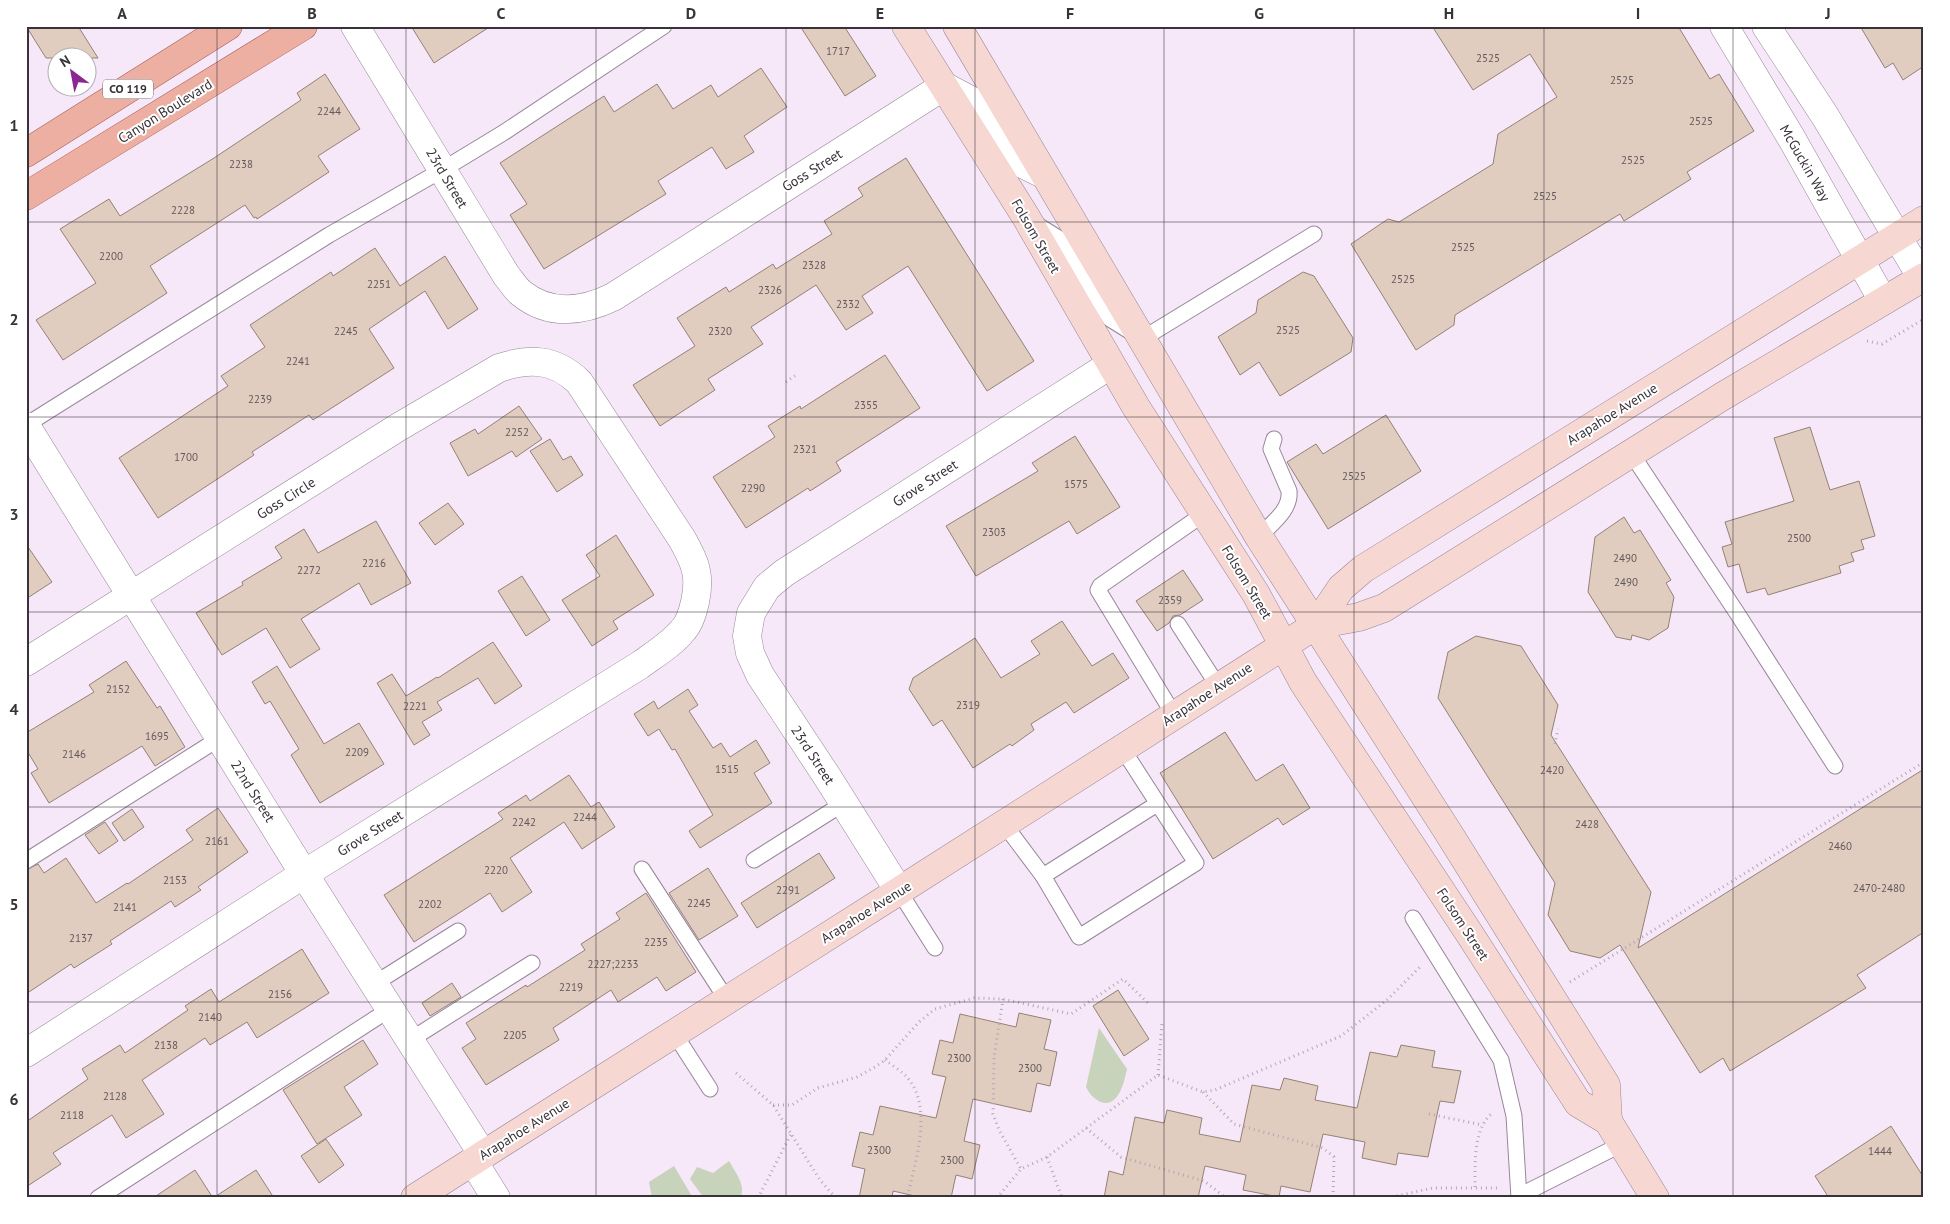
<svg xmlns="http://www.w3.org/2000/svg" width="1950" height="1224" font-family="'PT Sans',sans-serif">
<rect width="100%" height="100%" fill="#f7e8f9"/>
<g fill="#c7d3ba">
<path d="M1099 1028 1127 1069C1125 1077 1123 1088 1118 1095 1108 1111 1092 1100 1086 1087Z"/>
<path d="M729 1161C735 1172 747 1186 740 1198H704L690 1179 697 1167 713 1173Z"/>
<polygon points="674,1166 693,1198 652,1198 649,1182"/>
</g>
<g fill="#e1ccc0" stroke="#948176">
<polygon points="26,26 78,26 98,58 46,58"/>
<polygon points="411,26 491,26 434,63"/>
<polygon points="800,26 844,26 876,76 845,96"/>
<polygon points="1432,26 1678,26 1710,79 1719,74 1754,131 1687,172 1691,179 1624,221 1620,214 1455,315 1454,325 1416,350 1351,244 1388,219 1399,222 1493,164 1498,134 1557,97 1530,54 1473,90"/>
<polygon points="1860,26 1924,26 1924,66 1903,80 1893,63 1885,68"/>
<polygon points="761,68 787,107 744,136 754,152 726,169 712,147 658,181 666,194 544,269 510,215 527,204 500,163 604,96 614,112 657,84 673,109 711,85 718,97"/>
<polygon points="325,74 360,129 318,156 329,172 257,219 256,217 254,218 245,205 150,266 167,293 63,360 36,320 96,283 60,229 109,199 120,216 214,158 301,100 297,93"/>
<polygon points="906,158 1034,361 987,391 908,266 862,296 873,313 846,330 816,285 751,327 763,344 708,379 715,390 660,426 633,385 695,346 677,318 726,287 729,292 773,264 776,269 832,234 824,221 863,196 858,188"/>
<polygon points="375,248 400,286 445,256 478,309 448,329 425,291 369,329 394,368 313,420 309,415 252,452 254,455 158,518 119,458 228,386 221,376 265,347 250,325 331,272 333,276"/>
<polygon points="1303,272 1314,276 1353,338 1351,352 1280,396 1259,362 1240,375 1218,337 1256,313 1258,300"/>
<polygon points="885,355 920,408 836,462 841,471 810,491 808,488 746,528 713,477 775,437 768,426 800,406 801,409"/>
<polygon points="519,406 542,439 516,457 512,451 468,476 450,443 475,429 478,434"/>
<polygon points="1386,415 1421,471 1328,529 1287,462 1316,444 1323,454"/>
<polygon points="1810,427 1830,490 1859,481 1875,536 1861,540 1864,549 1851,553 1854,561 1839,566 1841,573 1768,595 1765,588 1747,593 1739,564 1728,567 1722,547 1732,544 1725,522 1794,501 1774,438"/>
<polygon points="1075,436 1120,507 1077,534 1069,521 976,576 946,526 1038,471 1032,463"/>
<polygon points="550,439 563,460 571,456 583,475 557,492 530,451"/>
<polygon points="448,503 464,524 435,545 419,523"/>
<polygon points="1624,517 1634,533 1640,530 1671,580 1666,583 1674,597 1668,628 1649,640 1632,635 1631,640 1616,637 1588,592 1595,537"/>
<polygon points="376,521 411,583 371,605 359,583 301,619 320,649 290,668 266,628 222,655 196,613 243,585 242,582 282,558 275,547 304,529 318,553"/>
<polygon points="616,535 654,595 613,621 618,629 592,646 562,600 600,576 586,555"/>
<polygon points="26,544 52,582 26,599"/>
<polygon points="1183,570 1203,600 1180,615 1173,616 1169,623 1157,631 1136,601"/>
<polygon points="522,576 550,620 526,636 498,591"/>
<polygon points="1062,621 1092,666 1113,653 1129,678 1074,713 1066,702 1031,724 1034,730 1012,746 1010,744 973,768 942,720 933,726 909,689 913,678 975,638 1001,678 1040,654 1031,641"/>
<polygon points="1476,636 1521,646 1558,705 1551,735 1651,892 1638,948 1924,769 1924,932 1857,975 1866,988 1730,1071 1723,1058 1700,1073 1620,945 1600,958 1570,951 1548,915 1555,883 1438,698 1448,652"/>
<polygon points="493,642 522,686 495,704 478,678 437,702 442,710 422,722 430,735 414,745 377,683 392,674 406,696 437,677 438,678"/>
<polygon points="126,661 157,708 160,706 185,747 155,766 142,746 49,803 31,773 38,769 26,749 26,733 94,692 89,685"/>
<polygon points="277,666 324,744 359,723 384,764 320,803 291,755 299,749 270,701 265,704 252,682"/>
<polygon points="688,689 698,705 689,711 713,748 721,743 730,757 756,740 770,763 754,773 772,803 700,848 689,831 713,815 675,749 672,750 659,729 648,736 634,714 654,701 658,709"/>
<polygon points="1225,732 1256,781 1283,764 1310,808 1283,825 1278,818 1213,859 1160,773"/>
<polygon points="569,775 591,807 599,802 615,827 582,849 564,822 510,858 532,892 502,912 490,893 414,942 384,895 503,819 498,813 526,795 530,801"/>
<polygon points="218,808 248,852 198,887 201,890 175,907 171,901 110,941 112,944 74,968 71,964 26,994 26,870 38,864 44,873 66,858 96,903 127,883 128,884 193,840 186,830"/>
<polygon points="132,809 144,827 124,841 112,823"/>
<polygon points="105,822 118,841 99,854 85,835"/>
<polygon points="819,853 835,878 757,928 741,903"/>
<polygon points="708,868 738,916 699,940 669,893"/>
<polygon points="646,893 696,972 666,991 657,977 618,1002 611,990 553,1028 559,1040 486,1085 462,1048 476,1039 466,1023 526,985 527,987 585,950 581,944 620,919 616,913"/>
<polygon points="302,949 329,993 257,1038 247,1022 210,1045 205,1038 142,1080 164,1114 126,1138 112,1115 53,1153 61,1164 26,1187 26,1122 88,1079 82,1069 120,1045 125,1053 188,1010 185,1006 211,989 219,1002"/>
<polygon points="452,983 461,997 430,1016 422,1003"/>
<polygon points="1118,990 1149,1039 1124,1056 1093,1006"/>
<polygon points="1019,1013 1051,1020 1044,1049 1057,1052 1050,1086 1037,1083 1031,1112 973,1099 964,1141 980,1145 972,1179 956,1175 951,1198 924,1198 893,1191 892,1198 859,1198 865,1169 852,1166 860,1132 873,1135 880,1106 936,1118 946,1077 932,1074 940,1040 953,1043 960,1014 1016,1027"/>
<polygon points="363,1040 378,1064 344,1087 362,1115 317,1144 283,1090"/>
<polygon points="1401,1045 1435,1051 1432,1067 1461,1071 1454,1103 1440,1101 1428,1157 1398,1153 1396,1165 1362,1158 1365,1142 1323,1134 1310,1192 1281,1186 1279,1197 1243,1190 1246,1175 1205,1166 1198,1198 1104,1198 1109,1171 1123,1175 1135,1117 1164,1123 1167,1110 1202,1118 1199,1134 1240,1142 1252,1085 1280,1090 1284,1078 1318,1086 1315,1100 1357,1108 1370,1052 1397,1057"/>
<polygon points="1891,1126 1924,1178 1924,1198 1829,1198 1815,1176"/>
<polygon points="326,1139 344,1165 319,1183 301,1156"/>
<polygon points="195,1170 213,1198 256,1170 274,1198 153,1198"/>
</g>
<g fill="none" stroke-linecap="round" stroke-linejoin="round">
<defs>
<g id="lane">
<polyline points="1036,224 1060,239 1110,319 1142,339 1314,234"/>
<polyline points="26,425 329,235 442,170 503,133 664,26"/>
<polyline points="1631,453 1737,613 1835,766"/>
<path d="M1259 537C1272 523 1291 510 1289 491L1271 449 1274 439"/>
<polyline points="1178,624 1218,686"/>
<polyline points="1174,715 1098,590 1100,586 1205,513"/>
<polyline points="1004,824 1043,876 1079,937 1196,863 1122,748"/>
<polyline points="754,860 844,803"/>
<polyline points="26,861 220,738"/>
<polyline points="642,869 727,1000"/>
<polyline points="1043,876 1157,804"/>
<polyline points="899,891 935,948"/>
<polyline points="1413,918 1501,1060 1514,1116 1519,1198"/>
<polyline points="374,984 458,931"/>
<polyline points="674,1033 710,1089"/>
<polyline points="410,1040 532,963"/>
<polyline points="1519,1196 1622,1144"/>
<polyline points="98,1198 390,1009"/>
</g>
<g id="street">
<path d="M355 26 506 275C511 281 515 288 521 293 549 316 582 312 613 297L944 86 974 102 1013 159 1043 174"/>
<polyline points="1724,26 1792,139 1883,301"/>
<polyline points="1766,26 1825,116 1922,278"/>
<polyline points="26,426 304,874 483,1155"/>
<path d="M26 662 397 428 499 368C529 358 554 358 579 382L682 539C695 562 701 575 695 602 693 611 690 623 683 630 672 644 655 654 640 665L304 874 26 1053"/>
<polyline points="899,891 828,778 760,675 750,653 747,636 751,613 767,587 784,573 1110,365"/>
<polyline points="473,1161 496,1198"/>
</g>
<g id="secondary">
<polyline points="906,26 1026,217 1136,407 1256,594 1303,682 1469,933 1578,1103 1608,1121 1655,1198"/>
<polyline points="957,26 1259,537 1448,832 1606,1085 1608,1121"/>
<polyline points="1316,625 1341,588 1363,569 1924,220"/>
<polyline points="415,1198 899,891 1316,625 1359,617 1384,608 1723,396 1924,277"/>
</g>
<g id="primary">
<polyline points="26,153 228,26"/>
<polyline points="26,196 303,26"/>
</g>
</defs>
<use href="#lane" stroke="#958797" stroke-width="17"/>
<use href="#street" stroke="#958797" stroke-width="29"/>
<use href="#secondary" stroke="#958797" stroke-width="29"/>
<use href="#primary" stroke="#a76056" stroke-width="29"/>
<g stroke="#b2a7b4" stroke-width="3" stroke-dasharray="1 4" stroke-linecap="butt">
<polyline points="1867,341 1882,344 1924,319"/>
<polyline points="786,382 796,375"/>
<polyline points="1555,744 1558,729"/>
<polyline points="1570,982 1924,762"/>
<polyline points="1003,999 994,1058 993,1114 999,1130 1021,1169"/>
<path d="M885 1060C892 1065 901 1071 907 1077 934 1108 915 1163 907 1198"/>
<polyline points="736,1073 773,1105 820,1180 836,1198"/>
<polyline points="1158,1075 1162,1023"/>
<polyline points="1203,1092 1234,1124 1323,1148 1334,1157 1333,1198"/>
<polyline points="773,1105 792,1105 818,1088 857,1077 875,1067 885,1060 919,1022 935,1009 974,998 1003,999 1071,1014 1123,979 1148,1003"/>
<polyline points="1429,1114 1483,1125"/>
<polyline points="1086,1128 1121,1157 1204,1181 1226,1198"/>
<polyline points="1047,1157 1062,1198"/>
<path d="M1475 1187C1475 1166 1473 1126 1493 1113"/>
<polyline points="758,1198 791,1134"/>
<polyline points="997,1198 1021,1169 1047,1157 1158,1075 1203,1092 1215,1090 1341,1036 1387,1000 1420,967"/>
<polyline points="1387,1198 1433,1188 1500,1188"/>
</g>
<use href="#lane" stroke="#fff" stroke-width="15"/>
<use href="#street" stroke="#fff" stroke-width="28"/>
<use href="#secondary" stroke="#f7d7d1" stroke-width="28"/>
<use href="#primary" stroke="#eeafa3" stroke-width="28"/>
</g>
<path fill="none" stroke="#383239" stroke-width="1" stroke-opacity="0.55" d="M217 26V1198M406 26V1198M596 26V1198M786 26V1198M975 26V1198M1164 26V1198M1354 26V1198M1544 26V1198M1733 26V1198M26 222H1924M26 417H1924M26 612H1924M26 807H1924M26 1002H1924"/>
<g text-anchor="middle" stroke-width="4" stroke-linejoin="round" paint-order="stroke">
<g font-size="11" fill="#62585b">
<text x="838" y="55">1717</text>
<text x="1488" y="62">2525</text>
<text x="1622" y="84">2525</text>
<text x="329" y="115">2244</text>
<text x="1701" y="125">2525</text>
<text x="1633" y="164">2525</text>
<text x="241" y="168">2238</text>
<text x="1545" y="200">2525</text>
<text x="183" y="214">2228</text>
<text x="1463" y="251">2525</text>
<text x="111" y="260">2200</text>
<text x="814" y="269">2328</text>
<text x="1403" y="283">2525</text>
<text x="379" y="288">2251</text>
<text x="770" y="294">2326</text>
<text x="848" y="308">2332</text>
<text x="1288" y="334">2525</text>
<text x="346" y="335">2245</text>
<text x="720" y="335">2320</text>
<text x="298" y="365">2241</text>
<text x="260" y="403">2239</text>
<text x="866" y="409">2355</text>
<text x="517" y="436">2252</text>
<text x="805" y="453">2321</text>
<text x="186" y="461">1700</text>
<text x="1354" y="480">2525</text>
<text x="1076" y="488">1575</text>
<text x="753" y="492">2290</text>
<text x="994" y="536">2303</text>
<text x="1799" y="542">2500</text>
<text x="1625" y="562">2490</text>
<text x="374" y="567">2216</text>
<text x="309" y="574">2272</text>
<text x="1626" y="586">2490</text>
<text x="1170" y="604">2359</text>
<text x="118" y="693">2152</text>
<text x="968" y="709">2319</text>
<text x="415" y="710">2221</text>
<text x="157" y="740">1695</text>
<text x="357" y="756">2209</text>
<text x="74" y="758">2146</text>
<text x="727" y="773">1515</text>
<text x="1552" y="774">2420</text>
<text x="585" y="821">2244</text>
<text x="524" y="826">2242</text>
<text x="1587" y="828">2428</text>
<text x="217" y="845">2161</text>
<text x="1840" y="850">2460</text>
<text x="496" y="874">2220</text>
<text x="175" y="884">2153</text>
<text x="1879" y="892">2470-2480</text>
<text x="788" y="894">2291</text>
<text x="699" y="907">2245</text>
<text x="430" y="908">2202</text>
<text x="125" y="911">2141</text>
<text x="81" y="942">2137</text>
<text x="656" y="946">2235</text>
<text x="613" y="968">2227;2233</text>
<text x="571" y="991">2219</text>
<text x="280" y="998">2156</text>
<text x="210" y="1021">2140</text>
<text x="515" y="1039">2205</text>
<text x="166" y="1049">2138</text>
<text x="959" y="1062">2300</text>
<text x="1030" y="1072">2300</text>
<text x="115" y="1100">2128</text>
<text x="72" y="1119">2118</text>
<text x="879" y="1154">2300</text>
<text x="1880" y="1155">1444</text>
<text x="952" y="1164">2300</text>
</g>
<rect fill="#fff" stroke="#747074" stroke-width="1" x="103" y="79.5" width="50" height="19" rx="4"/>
<g font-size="12" font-weight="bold" fill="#383239">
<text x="128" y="93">CO 119</text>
</g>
<g font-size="14" fill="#383239" stroke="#fff">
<text transform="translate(165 111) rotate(-32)" y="5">Canyon Boulevard</text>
<text transform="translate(1805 163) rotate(60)" y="5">McGuckin Way</text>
<text transform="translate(812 170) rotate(-32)" y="5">Goss Street</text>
<text transform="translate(447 178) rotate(59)" y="5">23rd Street</text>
<text transform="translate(1036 236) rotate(60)" y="5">Folsom Street</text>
<text transform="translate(1612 414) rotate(-32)" y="5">Arapahoe Avenue</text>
<text transform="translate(925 483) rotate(-33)" y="5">Grove Street</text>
<text transform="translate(286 498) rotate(-32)" y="5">Goss Circle</text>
<text transform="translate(1247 582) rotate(59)" y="5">Folsom Street</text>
<text transform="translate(1207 694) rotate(-33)" y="5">Arapahoe Avenue</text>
<text transform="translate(813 755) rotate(57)" y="5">23rd Street</text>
<text transform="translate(253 791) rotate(58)" y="5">22nd Street</text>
<text transform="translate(370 833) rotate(-32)" y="5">Grove Street</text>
<text transform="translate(866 912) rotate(-32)" y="5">Arapahoe Avenue</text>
<text transform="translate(1463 924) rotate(57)" y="5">Folsom Street</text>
<text transform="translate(524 1129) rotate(-32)" y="5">Arapahoe Avenue</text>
</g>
</g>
<rect width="1950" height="1224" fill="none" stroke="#ffffff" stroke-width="55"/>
<g transform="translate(72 72) rotate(328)"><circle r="24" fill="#ffffff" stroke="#afadb0"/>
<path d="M0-4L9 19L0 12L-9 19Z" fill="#8a2790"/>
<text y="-8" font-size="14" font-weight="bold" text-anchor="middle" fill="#383239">N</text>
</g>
<rect x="28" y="28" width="1894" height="1168" fill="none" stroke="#383239" stroke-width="2"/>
<g font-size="16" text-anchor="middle" font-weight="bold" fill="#383239">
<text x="122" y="19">A</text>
<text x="312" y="19">B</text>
<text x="501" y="19">C</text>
<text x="691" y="19">D</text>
<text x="880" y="19">E</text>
<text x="1070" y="19">F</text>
<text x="1259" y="19">G</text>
<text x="1449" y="19">H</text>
<text x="1638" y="19">I</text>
<text x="1828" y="19">J</text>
<text x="14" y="131">1</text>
<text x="14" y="325">2</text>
<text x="14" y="520">3</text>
<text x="14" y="715">4</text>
<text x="14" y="910">5</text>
<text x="14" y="1105">6</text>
</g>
</svg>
